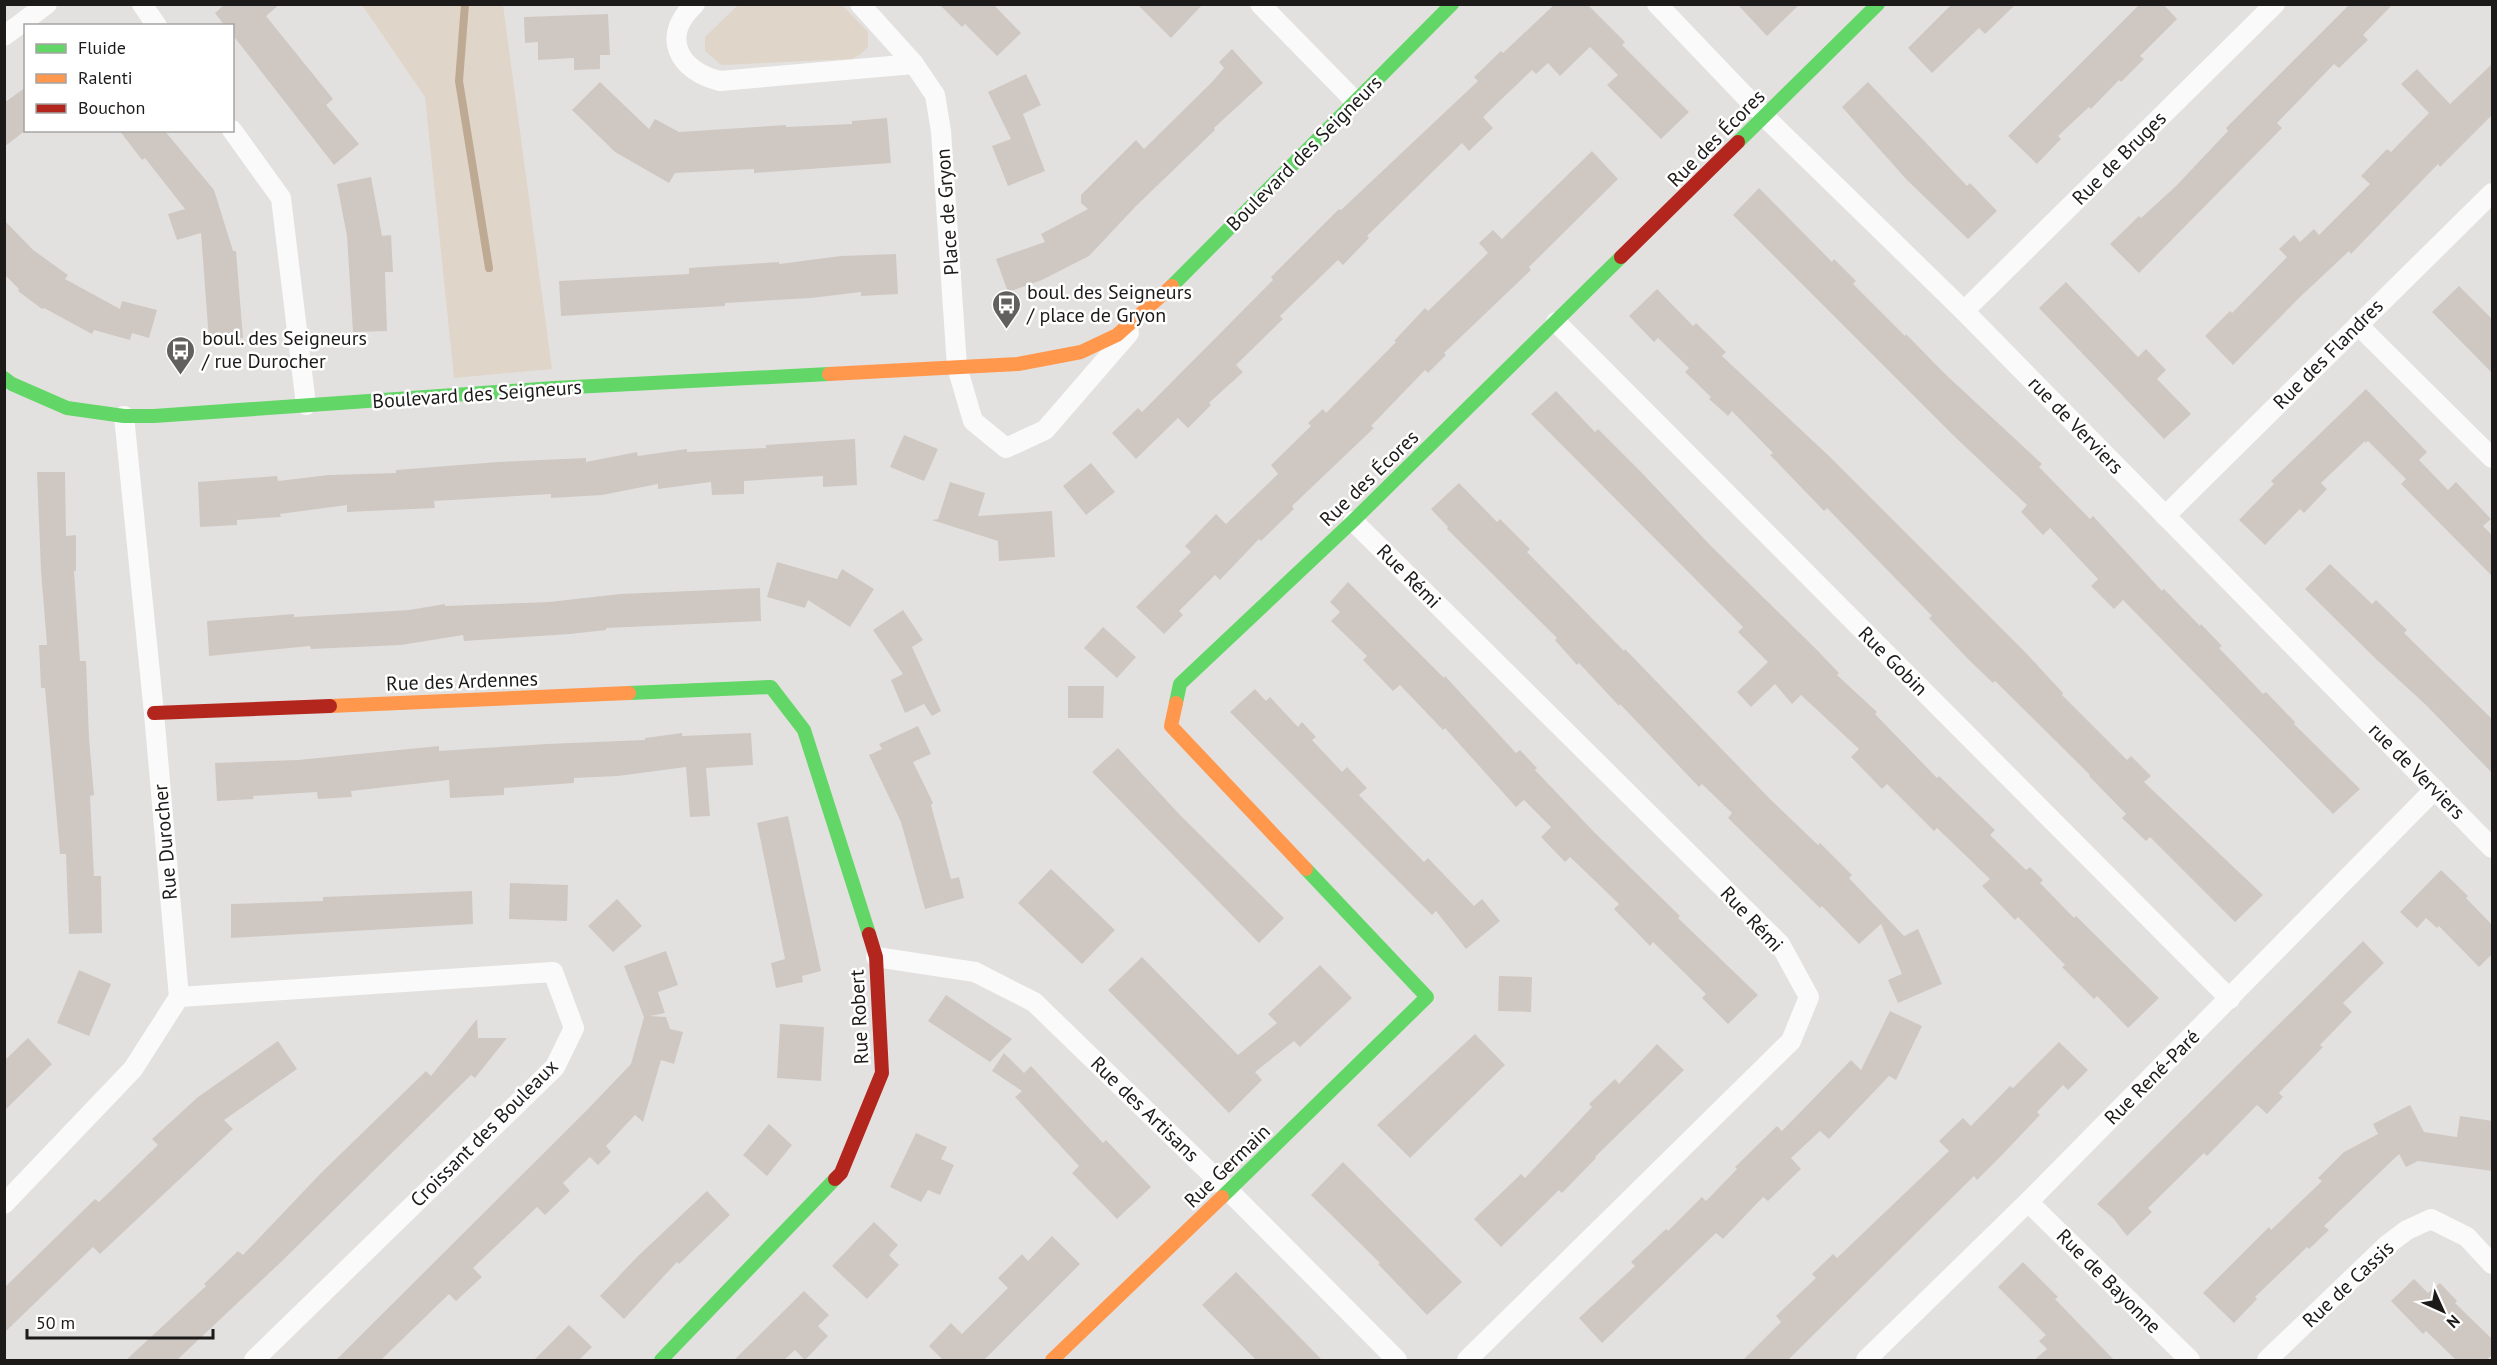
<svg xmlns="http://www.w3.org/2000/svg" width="2497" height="1365" font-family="'PT Sans',sans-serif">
<rect width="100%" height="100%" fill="#e3e1df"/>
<g fill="#dfd5c8">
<polygon points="739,4 842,5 868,32 868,47 861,54 852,59 721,65 705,51 705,37"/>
<polygon points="362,5 503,5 552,369 454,378 425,97"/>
</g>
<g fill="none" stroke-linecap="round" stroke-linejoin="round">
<polyline stroke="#beaa93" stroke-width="8" points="465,4 459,81 489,268"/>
</g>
<g fill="#cfc8c2">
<polygon points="225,4 280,4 266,16 333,99 326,105 359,144 334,165 232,34 232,26 225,26 215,13"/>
<polygon points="939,4 993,4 1021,33 997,56 965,24 962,27"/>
<polygon points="1137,4 1203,4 1171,38"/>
<polygon points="1555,4 1587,4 1625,42 1622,45 1689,112 1661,139 1607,85 1618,75 1590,47 1560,76 1548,63 1536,74 1532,70 1483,117 1493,128 1469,151 1462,143 1367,236 1369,238 1343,265 1338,260 1280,316 1283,319 1236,365 1243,372 1209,403 1211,405 1188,428 1178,418 1136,459 1112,433 1138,408 1142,412 1273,280 1271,277 1339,209 1341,210 1478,81 1474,77 1501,51 1503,53"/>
<polygon points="1737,4 1800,4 1767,36"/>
<polygon points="1952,4 2016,4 1985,34 1979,28 1932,73 1908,48"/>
<polygon points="2140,4 2163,4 2177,19 2140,56 2144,59 2121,82 2119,80 2091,109 2089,107 2058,136 2061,139 2037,164 2008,136"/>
<polygon points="2350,4 2393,4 2363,35 2368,40 2339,68 2334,64 2277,123 2282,128 2139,273 2110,244 2139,216 2141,218 2176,186 2228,131 2226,128"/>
<polygon points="608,14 610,55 600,55 600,69 574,70 574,58 538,60 538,42 525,43 524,17"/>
<polygon points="1232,49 1263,83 1214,128 1215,130 1136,206 1089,256 1042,280 1008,292 996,259 1045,242 1041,234 1088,209 1081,203 1081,195 1136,140 1144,149 1212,82 1224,68 1219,62"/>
<polygon points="2493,63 2493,114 2440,167 2438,164 2351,254 2349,251 2298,299 2233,365 2205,336 2230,311 2232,313 2287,257 2279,249 2294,235 2300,242 2314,229 2319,235 2370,184 2361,176 2387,149 2391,152 2429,113 2401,84 2417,69 2450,104"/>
<polygon points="1026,74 1041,105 1023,114 1045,171 1008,186 992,146 1011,139 988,92"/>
<polygon points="600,82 649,129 655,119 679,132 786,125 786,127 852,124 852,121 887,118 891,163 754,173 754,169 675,173 669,183 615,152 572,110"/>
<polygon points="1868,82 1967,186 1970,183 1997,211 1968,239 1906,179 1842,107"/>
<polygon points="26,87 26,130 4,147 4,103"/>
<polygon points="119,130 164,130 214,190 233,251 236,251 243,338 209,340 201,233 177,240 168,214 185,209 145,158 142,160"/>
<polygon points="1592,151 1618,179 1529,267 1531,270 1444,353 1446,355 1428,373 1425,370 1371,426 1374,428 1292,506 1294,509 1261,541 1259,539 1220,580 1215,575 1179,611 1183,615 1164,634 1136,607 1191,552 1185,546 1216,514 1226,524 1278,474 1271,465 1311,426 1308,423 1323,409 1326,413 1396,342 1394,341 1425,308 1428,311 1488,253 1479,243 1493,230 1502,239"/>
<polygon points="371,177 382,236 391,235 393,272 385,272 387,331 353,332 347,236 337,184"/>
<polygon points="1759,188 1832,262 1834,259 1856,281 1853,284 1905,336 1906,334 1944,373 2042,464 2039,467 2090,519 2093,516 2162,591 2164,589 2200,626 2201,624 2222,646 2219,648 2263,694 2266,692 2295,722 2294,724 2360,789 2333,814 2123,600 2114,609 2091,586 2098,579 2050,528 2043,535 2021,512 2027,505 1955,437 1733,215"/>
<polygon points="4,220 33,250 68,275 65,279 120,309 122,301 157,310 149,338 132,333 130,340 94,330 92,334 44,308 42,309 18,291 19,289 4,274"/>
<polygon points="896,254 898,294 861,296 861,292 811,298 725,303 725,306 561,316 559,281 689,274 689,268 779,262 779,264 841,256"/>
<polygon points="2066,282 2138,357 2146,349 2166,370 2157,379 2191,414 2164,439 2039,308"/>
<polygon points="2459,286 2493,320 2493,374 2432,312"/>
<polygon points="1657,289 1693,326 1696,323 1726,352 1722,356 1830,457 2024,651 2063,693 2062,695 2127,760 2131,756 2151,776 2144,782 2263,895 2235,922 2150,837 2146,841 2122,818 2126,814 2089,776 2090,775 1995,681 1993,683 1968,659 1929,618 1932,616 1827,508 1824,511 1770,455 1773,453 1732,411 1728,416 1709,399 1711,397 1685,372 1689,368 1658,338 1654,342 1629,316"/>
<polygon points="2366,389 2427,452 2419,460 2448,490 2456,482 2491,519 2483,526 2493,536 2493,577 2401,484 2406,479 2368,441 2366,443 2365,441 2321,483 2327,489 2304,513 2300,509 2265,545 2239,520 2274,484 2271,481"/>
<polygon points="1556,391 1595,432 1598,429 1642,473 1710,545 1815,648 1839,673 1837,675 1877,712 1875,714 1937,778 1939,776 1995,830 1990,835 2026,870 2030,867 2043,880 2040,883 2074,918 2076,916 2159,998 2128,1028 2097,996 2094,999 2062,967 2065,965 2018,917 2015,920 1982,886 1990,879 1937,828 1934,831 1887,784 1882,789 1851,757 1859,749 1801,695 1792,704 1775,684 1751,707 1737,692 1768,662 1738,632 1743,627 1531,414"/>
<polygon points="904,435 938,449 924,481 890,467"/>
<polygon points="855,439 857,485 823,487 823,476 744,481 744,494 712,495 711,482 658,489 658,484 602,495 551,498 551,494 434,501 435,508 347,512 347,505 280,514 281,517 237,520 237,525 200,527 198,482 277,476 278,481 329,475 396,473 396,470 498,462 586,458 586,462 637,452 638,456 687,449 687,452 766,448 766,445"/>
<polygon points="1091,463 1115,492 1086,515 1063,486"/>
<polygon points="37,472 65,472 66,536 76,535 76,571 74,571 80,661 86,661 89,738 94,795 90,796 94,876 101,876 102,933 69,934 66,854 60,854 45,688 41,688 39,645 47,645 41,571"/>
<polygon points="950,482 985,493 978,516 1052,511 1055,557 999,561 998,541 932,520 938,519"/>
<polygon points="1459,483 1497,522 1500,519 1530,549 1527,552 1624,651 1625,649 1769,798 1818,845 1820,843 1852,875 1849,878 1904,936 1918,929 1942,984 1898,1003 1888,980 1902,974 1881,924 1859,944 1822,906 1820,908 1728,818 1732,813 1702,784 1699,787 1620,704 1619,706 1579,663 1577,665 1555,640 1557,638 1447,529 1448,527 1431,509"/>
<polygon points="777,562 837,579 842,569 874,589 850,627 808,600 805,608 767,597"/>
<polygon points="2330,564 2372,604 2376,600 2407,630 2404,633 2493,720 2493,774 2426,705 2377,660 2305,589"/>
<polygon points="1348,582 1444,678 1445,676 1516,753 1520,750 1537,768 1535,770 1595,833 1680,916 1678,918 1758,995 1728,1024 1702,998 1706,994 1653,942 1650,946 1614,909 1619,904 1570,857 1565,862 1541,837 1551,827 1524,800 1516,807 1445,728 1443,730 1400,685 1393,691 1363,660 1367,656 1331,621 1340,612 1330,602"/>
<polygon points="760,588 761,621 606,628 606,630 570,634 464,641 463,635 401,645 311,649 310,646 209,656 207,621 294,614 294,617 409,610 445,604 445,606 549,602 620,594"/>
<polygon points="903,610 923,640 912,647 941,711 932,716 924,704 905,713 891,680 903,674 873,630"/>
<polygon points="1103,627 1136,657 1117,678 1084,648"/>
<polygon points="1068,686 1104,686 1103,718 1068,718"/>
<polygon points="1255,689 1266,701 1270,697 1298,727 1302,722 1316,737 1312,740 1342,772 1347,767 1367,788 1359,795 1424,862 1428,858 1474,906 1482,899 1500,921 1466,949 1436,911 1432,915 1230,712"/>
<polygon points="918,726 931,754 913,762 933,803 931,805 951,879 959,877 964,898 925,909 901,822 869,755 882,749 879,744"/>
<polygon points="682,733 682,736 751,733 753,765 706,768 710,816 690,817 686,767 618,776 574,778 574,783 504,788 504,795 450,798 449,780 351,791 352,797 318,799 317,792 253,796 254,799 217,801 215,763 298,760 439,746 439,751 546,744 645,740 645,738"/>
<polygon points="1118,748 1179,814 1284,918 1259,943 1092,772"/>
<polygon points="788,816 821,971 802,976 803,982 776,988 771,963 785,959 757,823"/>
<polygon points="1051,869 1115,930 1082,964 1018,903"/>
<polygon points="2441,870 2468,896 2466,898 2493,926 2493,953 2479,967 2439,926 2437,928 2426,918 2417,928 2400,912"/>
<polygon points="510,883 568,885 567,921 509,919"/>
<polygon points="472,891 473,924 231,938 231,904 323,901 323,897"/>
<polygon points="617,899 642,926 613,952 588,926"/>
<polygon points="2363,941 2384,963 2343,1003 2352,1012 2320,1045 2323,1047 2279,1093 2283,1097 2267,1114 2257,1105 2207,1156 2204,1153 2148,1208 2152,1212 2127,1236 2113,1218 2097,1204"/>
<polygon points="666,951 678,985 658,992 665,1013 650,1016 666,1017 670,1029 683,1032 674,1064 661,1060 643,1122 635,1115 606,1146 611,1152 598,1165 590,1157 563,1183 570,1191 545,1215 537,1207 473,1268 482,1277 456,1301 449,1294 381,1360 336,1360 587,1110 631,1064 644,1017 624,966"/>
<polygon points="1142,957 1238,1055 1277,1023 1268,1014 1320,965 1352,998 1300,1047 1294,1041 1255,1072 1262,1080 1229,1113 1108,990"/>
<polygon points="79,970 111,984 89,1036 57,1023"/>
<polygon points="1499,976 1532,977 1531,1012 1498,1011"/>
<polygon points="946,995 1012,1039 990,1062 928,1021"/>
<polygon points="1890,1011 1922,1026 1896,1080 1889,1076 1829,1139 1820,1131 1791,1158 1801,1169 1768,1201 1763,1197 1723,1239 1716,1233 1602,1343 1579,1318 1635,1266 1631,1262 1666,1229 1668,1231 1702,1197 1706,1201 1737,1169 1735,1167 1777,1126 1782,1131 1851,1060 1861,1070"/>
<polygon points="477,1019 478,1038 507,1038 475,1078 471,1075 281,1262 177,1360 126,1360 206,1286 204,1284 238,1251 243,1255 321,1173 426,1071 431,1076"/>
<polygon points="780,1024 824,1027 821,1081 777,1078"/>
<polygon points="1475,1034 1505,1065 1410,1158 1377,1125"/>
<polygon points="28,1038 52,1064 4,1111 4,1061"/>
<polygon points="278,1041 297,1069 224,1120 233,1129 100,1254 93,1247 4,1333 4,1288 95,1199 99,1202 158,1145 152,1139 198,1097"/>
<polygon points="2059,1042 2088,1070 2068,1090 2063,1085 2037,1112 2040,1115 2001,1156 1977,1180 1974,1176 1788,1360 1743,1360 1781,1322 1776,1316 1816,1278 1812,1274 1833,1254 1837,1258 1949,1151 1939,1141 1963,1118 1971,1126 2010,1086 2013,1088"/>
<polygon points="1657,1044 1684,1070 1595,1157 1596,1158 1562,1193 1559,1190 1501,1247 1474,1219 1521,1174 1525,1178 1592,1107 1589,1104 1615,1079 1619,1084"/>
<polygon points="1004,1053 1024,1073 1031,1066 1103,1143 1106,1140 1151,1187 1117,1219 1072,1173 1079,1166 1015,1097 1022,1091 992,1071"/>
<polygon points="2410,1105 2424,1132 2457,1137 2460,1116 2493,1121 2493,1171 2418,1161 2406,1167 2399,1154 2324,1226 2329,1230 2309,1249 2307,1247 2255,1297 2257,1299 2234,1323 2203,1293 2269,1227 2271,1230 2322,1181 2318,1178 2344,1152 2378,1134 2373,1124"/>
<polygon points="769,1124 792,1145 767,1176 743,1155"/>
<polygon points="916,1133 947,1147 941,1159 954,1165 940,1195 928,1190 921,1202 890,1187"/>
<polygon points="1343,1162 1462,1282 1427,1315 1378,1264 1380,1263 1311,1195"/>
<polygon points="707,1191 730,1215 679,1264 677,1262 624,1319 600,1296 637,1257"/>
<polygon points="874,1222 898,1245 889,1255 899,1265 867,1299 832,1266"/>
<polygon points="1052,1236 1080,1264 984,1360 943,1360 929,1346 951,1323 962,1334 1008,1288 998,1278 1022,1254 1028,1261"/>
<polygon points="2023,1262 2058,1297 2055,1299 2114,1360 2034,1360 2047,1349 2039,1341 2046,1335 1998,1287"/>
<polygon points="1236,1272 1322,1360 1256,1360 1202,1305"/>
<polygon points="2414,1279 2428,1293 2440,1283 2457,1301 2455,1303 2493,1340 2493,1354 2486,1360 2456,1360 2426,1331 2423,1334 2391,1301"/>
<polygon points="804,1291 829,1315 818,1326 828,1336 805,1360 795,1350 784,1360 734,1360"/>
<polygon points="569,1325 592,1347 579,1360 534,1360"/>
</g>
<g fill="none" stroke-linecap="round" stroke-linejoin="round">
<g stroke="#fbfafa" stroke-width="20">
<polyline points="142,4 157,26"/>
<path d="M695 4C660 36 678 71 720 81L914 64"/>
<polyline points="860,4 914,64 935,95 941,131 957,367 973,421 1006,448 1045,430 1129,333"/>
<polyline points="1260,4 1355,101"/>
<polyline points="1657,4 1765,117 1964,311 2492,848"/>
<polyline points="4,36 47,4"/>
<polyline points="232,130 281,198 306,405"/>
<polyline points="1964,311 2275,4"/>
<polyline points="1556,322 2230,999"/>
<polyline points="2358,325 2492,458"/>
<polyline points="2165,516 2492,193"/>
<polyline points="1353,521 1780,944 1809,997 1791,1041 1467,1360"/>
<polyline points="876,957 975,972 1034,1002 1229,1191 1397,1360"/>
<polyline points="179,997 553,972 574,1028 555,1067 254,1360"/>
<polyline points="2028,1202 2190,1360"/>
<polyline points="4,1204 133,1069 179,997 154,713 124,416"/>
<polyline points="1866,1360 2028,1202 2435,789"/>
<polyline points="2267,1360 2387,1245 2407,1230 2431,1219 2467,1237 2492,1264"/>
</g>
<g stroke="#63d668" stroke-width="14">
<polyline points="1738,142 1878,4"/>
<polyline points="1172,286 1452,4"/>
<polyline points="4,378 12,384 67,408 124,416 154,416 554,388 829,374"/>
<polyline points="629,693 771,687 804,730 869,934"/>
<polyline points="1176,703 1180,684 1353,521 1621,257"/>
<polyline points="1222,1197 1427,997 1306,869"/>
<polyline points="661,1360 835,1179"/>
</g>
<g stroke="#ff974d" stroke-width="14">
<polyline points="829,374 1018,364 1081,352 1117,335 1172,286"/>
<polyline points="1176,703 1171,726 1306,869"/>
<polyline points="330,706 629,693"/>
<polyline points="1052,1360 1222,1197"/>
</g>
<g stroke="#b3261e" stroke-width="14">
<polyline points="1621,257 1738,142"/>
<polyline points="154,713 330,706"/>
<polyline points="835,1179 841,1173 882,1073 876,957 869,934"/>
</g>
</g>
<defs>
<symbol id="bus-pin" viewBox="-11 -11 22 30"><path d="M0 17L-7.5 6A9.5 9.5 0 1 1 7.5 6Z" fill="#62605f" stroke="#fff"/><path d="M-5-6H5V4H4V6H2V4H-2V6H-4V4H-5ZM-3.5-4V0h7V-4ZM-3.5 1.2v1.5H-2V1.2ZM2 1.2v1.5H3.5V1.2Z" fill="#fff"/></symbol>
</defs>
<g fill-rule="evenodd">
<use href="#bus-pin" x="990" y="288" width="33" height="45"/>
<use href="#bus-pin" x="164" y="334" width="33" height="45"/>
</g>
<g text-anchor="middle" stroke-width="5" stroke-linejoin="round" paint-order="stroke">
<g font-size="20" fill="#1d1b1a" stroke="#fff">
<text transform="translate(1716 138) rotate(-45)" y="7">Rue des Écores</text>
<text transform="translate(1304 153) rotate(-45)" y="7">Boulevard des Seigneurs</text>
<text transform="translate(2119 158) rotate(-45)" y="7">Rue de Bruges</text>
<text transform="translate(947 212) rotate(-94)" y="7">Place de Gryon</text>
<text transform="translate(2328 354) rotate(-45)" y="7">Rue des Flandres</text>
<text transform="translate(477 394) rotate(-4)" y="7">Boulevard des Seigneurs</text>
<text transform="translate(2076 425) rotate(46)" y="7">rue de Verviers</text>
<text transform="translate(1369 478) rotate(-44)" y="7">Rue des Écores</text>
<text transform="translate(1409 576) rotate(45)" y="7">Rue Rémi</text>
<text transform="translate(1893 661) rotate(45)" y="7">Rue Gobin</text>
<text transform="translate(462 681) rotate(-2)" y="7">Rue des Ardennes</text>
<text transform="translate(2417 771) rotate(45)" y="7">rue de Verviers</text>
<text transform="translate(165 842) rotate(-95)" y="7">Rue Durocher</text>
<text transform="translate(1752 919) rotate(47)" y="7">Rue Rémi</text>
<text transform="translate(859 1017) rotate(-93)" y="7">Rue Robert</text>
<text transform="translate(2152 1077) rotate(-45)" y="7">Rue René-Paré</text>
<text transform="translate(1145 1109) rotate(44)" y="7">Rue des Artisans</text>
<text transform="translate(484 1133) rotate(-45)" y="7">Croissant des Bouleaux</text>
<text transform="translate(1227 1166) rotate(-44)" y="7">Rue Germain</text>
<text transform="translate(2109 1281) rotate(45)" y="7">Rue de Bayonne</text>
<text transform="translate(2348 1284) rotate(-43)" y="7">Rue de Cassis</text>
</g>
<g font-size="20" fill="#1d1b1a" stroke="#fff" text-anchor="start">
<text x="1027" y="299">boul. des Seigneurs<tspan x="1027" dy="23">/ place de Gryon</tspan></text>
<text x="202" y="345">boul. des Seigneurs<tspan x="202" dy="23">/ rue Durocher</tspan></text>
</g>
</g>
<rect width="2497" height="1365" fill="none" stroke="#1d1b1a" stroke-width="12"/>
<rect x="24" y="24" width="210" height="108" fill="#ffffff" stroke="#a5a4a3" stroke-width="1.5"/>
<rect x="36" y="44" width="30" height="9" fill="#63d668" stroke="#a5a4a3" stroke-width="1.5"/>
<text x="78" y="54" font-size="18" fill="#1d1b1a">Fluide</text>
<rect x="36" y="74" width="30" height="9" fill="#ff974d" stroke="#a5a4a3" stroke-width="1.5"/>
<text x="78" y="84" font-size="18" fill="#1d1b1a">Ralenti</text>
<rect x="36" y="104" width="30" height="9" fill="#b3261e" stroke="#a5a4a3" stroke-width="1.5"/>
<text x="78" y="114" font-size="18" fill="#1d1b1a">Bouchon</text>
<g transform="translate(2443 1311) rotate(135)" stroke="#ffffff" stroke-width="4.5" paint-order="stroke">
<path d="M0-4.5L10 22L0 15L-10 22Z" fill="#1d1b1a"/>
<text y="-9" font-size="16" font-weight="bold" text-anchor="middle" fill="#1d1b1a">N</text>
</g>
<path d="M27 1329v9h186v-9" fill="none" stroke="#1d1b1a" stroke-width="3"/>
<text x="36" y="1329" font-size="18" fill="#1d1b1a" stroke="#ffffff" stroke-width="4.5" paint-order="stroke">50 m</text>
</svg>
